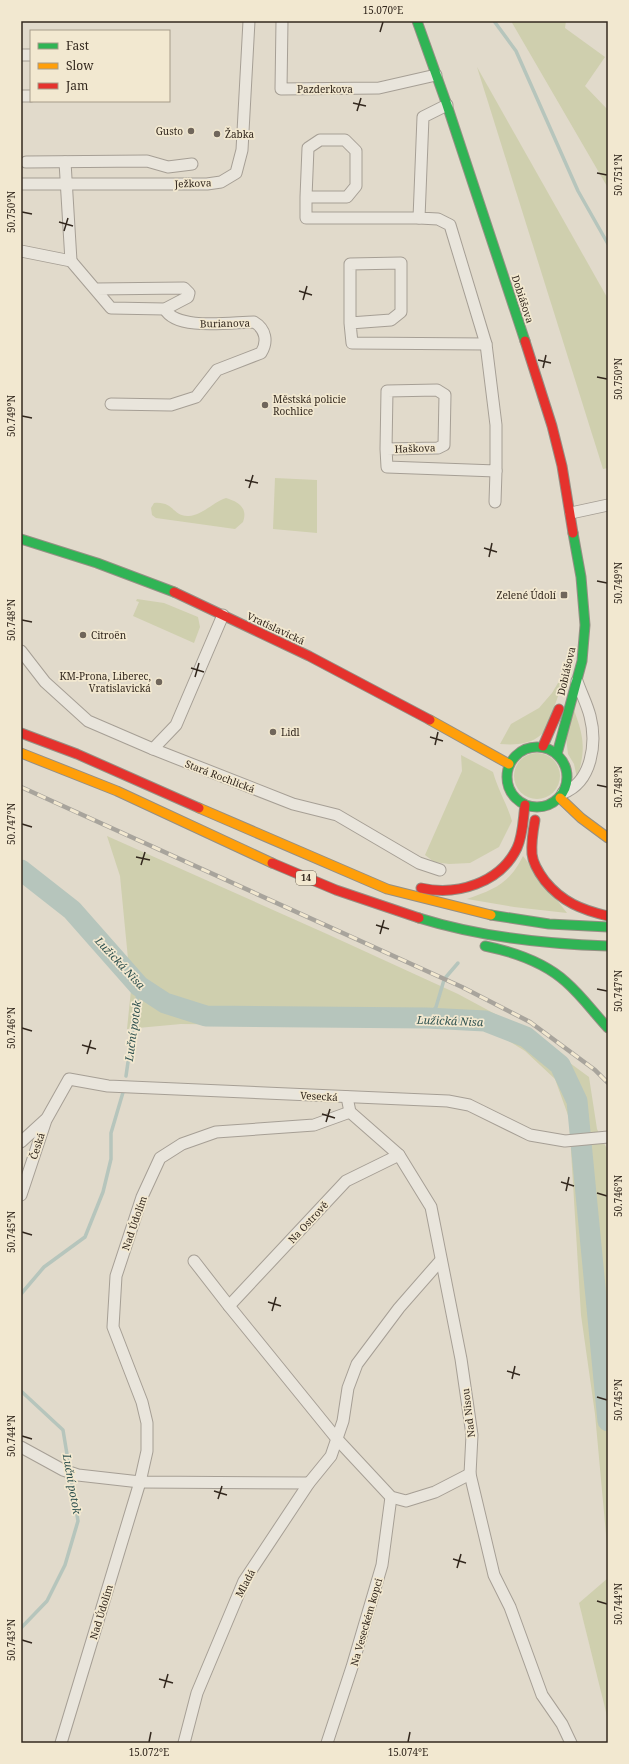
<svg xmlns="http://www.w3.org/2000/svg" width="629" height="1764" font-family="'Noto Serif',serif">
<rect width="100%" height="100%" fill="#e1dacb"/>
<g fill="#cfcfae">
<polygon points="511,21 566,21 565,28 605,57 585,86 608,110 608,188"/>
<polygon points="477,67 608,299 608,468 603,469"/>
<polygon points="275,478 317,480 317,533 273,529"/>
<path d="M226 498C239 502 248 508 243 522L235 529 156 518 152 515 151 508 154 503C174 501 173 517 189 516 203 515 213 502 226 498Z"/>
<polygon points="137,599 164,603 198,617 200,627 194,643 133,616 139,602 136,601"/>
<path d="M567 668C563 680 549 728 542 734 530 745 515 745 500 744L511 724 539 708 552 693Z"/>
<path d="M574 710C584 737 586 750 577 778L574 764 568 754 566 737Z"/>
<circle cx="537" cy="776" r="23"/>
<path d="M461 755 493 772C498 790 507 804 512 821L499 847 470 863 449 864 434 862 425 855 462 771Z"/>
<polygon points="107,836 327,934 458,994 525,1030 589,1077 597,1129 608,1151 608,1556 595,1414 581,1315 569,1118 555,1079 525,1051 488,1028 181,1024 127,1029 131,990 120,876"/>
<path d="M523 856 567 913 514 907 467 899C495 889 509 884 523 856Z"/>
<polygon points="608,1578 608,1720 579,1603"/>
</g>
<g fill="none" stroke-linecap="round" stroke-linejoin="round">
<g stroke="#b6c5bc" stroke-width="3.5">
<polyline points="494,21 516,51 578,191 608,244"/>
<polyline points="446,977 458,963"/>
<polyline points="427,1018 436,1007 444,980"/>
<polyline points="126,1076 139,986"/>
<polyline points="21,1294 44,1267 85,1237 103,1192 111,1159 111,1133 124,1089"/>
<polyline points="21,1391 63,1430 78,1521 65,1565 47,1601 21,1628"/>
</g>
<polyline stroke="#b6c5bc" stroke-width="21" points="21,870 72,910 139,986 165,1003 206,1016 427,1018 485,1021 526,1037 560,1065 577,1101 608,1421"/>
<defs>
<g id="street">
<polyline points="282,21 281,89 379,88 436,75"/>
<polyline points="21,55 31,55"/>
<polyline points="21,96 31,96"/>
<polyline points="26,162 147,161 168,167 192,164"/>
<polyline points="65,162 71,261"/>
<polyline points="21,184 207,184 221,182 236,173 242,150 249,21"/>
<polyline points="306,197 308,148 320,140 345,140 356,151 356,186 347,197 306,197 306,218 419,218"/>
<polyline points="21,251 71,261 111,308 165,309 188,297 189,293 184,288 96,289"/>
<polyline points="350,323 391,320 401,312 401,263 350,264 350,323 352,343 486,344"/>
<path d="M111 404 171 405 196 397 217 370 261 353C268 342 266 329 254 322 232 322 176 331 165 309"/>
<polyline points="386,449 438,448 444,445 445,395 437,390 387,391 386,449 387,467 496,471 496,425 486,344 450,225 438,219 419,218 423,117 447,105"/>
<polyline points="495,502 496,471"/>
<polyline points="571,513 608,505"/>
<polyline points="21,651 45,682 88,721 153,749 293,804 337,815 419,863 440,870"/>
<polyline points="153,749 176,725 223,615"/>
<path d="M563 793C592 782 597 743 590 716 587 704 581 693 577 681"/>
<polyline points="347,1097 350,1112 399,1155 431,1207 461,1359 472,1435 470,1474 494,1575 510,1607 542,1695 562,1724 571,1743"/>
<polyline points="21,1142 45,1120"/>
<polyline points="21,1195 46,1120 69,1079 108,1086 448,1101 469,1105 530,1135 565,1141 608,1137"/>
<polyline points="194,1261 229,1306 337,1439 391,1497 406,1501 435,1492 470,1474"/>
<polyline points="229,1306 346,1181 399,1155"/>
<polyline points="21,1447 63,1470 78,1475 140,1482 309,1483"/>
<polyline points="61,1743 140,1482 147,1451 147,1423 142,1402 113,1327 116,1276 142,1197 160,1158 182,1144 216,1132 314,1125 350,1112"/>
<polyline points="184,1743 197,1693 244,1581 309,1483 331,1456 343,1421 348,1388 357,1364 399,1308 441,1260"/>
<polyline points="327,1743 352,1667 382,1565 391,1497"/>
</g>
<g id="fast">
<polyline points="417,21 447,105 525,341"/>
<polyline points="21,539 97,563 174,592"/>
<circle cx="537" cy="777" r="30"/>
<polyline points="557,754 582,661 585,625 581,577 573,533"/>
<polyline points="491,915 549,924 608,927"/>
<path d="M419 918C480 937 544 944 608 946"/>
<path d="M485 946C514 952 544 962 566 982 582 996 594 1013 608 1028"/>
</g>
<g id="slow">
<polyline points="430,720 509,764"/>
<polyline points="21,753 117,791 272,863"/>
<polyline points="560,798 581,818 608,838"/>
<polyline points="199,808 387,889 491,915"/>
</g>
<g id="jam">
<polyline points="525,341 552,426 562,466 573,533"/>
<polyline points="174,592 309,656 430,720"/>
<polyline points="21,733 77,754 199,808"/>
<polyline points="543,746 559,709"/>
<path d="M535 820C533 831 531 842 532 854 533 864 539 873 545 881 562 902 582 910 608 916"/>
<polyline points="272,863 336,890 419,918"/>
<path d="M421 888C457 896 500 883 517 848 523 835 523 819 525 805"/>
</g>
</defs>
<use href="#street" stroke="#a69f95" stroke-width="13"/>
<use href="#fast" stroke="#958f84" stroke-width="11"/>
<use href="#slow" stroke="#958f84" stroke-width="11"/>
<use href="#jam" stroke="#958f84" stroke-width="11"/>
<use href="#street" stroke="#e9e5dc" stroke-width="11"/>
<use href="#fast" stroke="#30b455" stroke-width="9"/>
<use href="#slow" stroke="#ff9f0a" stroke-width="9"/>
<use href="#jam" stroke="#e5322d" stroke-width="9"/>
<defs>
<polyline id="rail" points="21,787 462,987 530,1022 595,1070 608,1083"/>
</defs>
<use href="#rail" stroke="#a8a49c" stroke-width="4.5"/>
<use href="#rail" stroke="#f2e8d0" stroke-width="3" stroke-dasharray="9" stroke-linecap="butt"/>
</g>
<path fill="none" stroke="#33281e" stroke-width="1.5" d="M380 32 383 22M353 103 366 106M357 111 361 98M597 173 607 175M22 212 32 214M59 222 73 226M64 231 68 218M299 291 312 295M303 300 307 286M538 360 551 363M543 368 546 355M597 377 607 379M22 416 32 418M245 480 258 483M249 488 253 475M484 548 497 552M489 557 492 543M597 581 607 583M22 620 32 622M191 668 204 672M195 677 199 663M430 737 443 741M435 745 438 732M597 785 607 787M22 824 32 827M136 857 150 860M141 865 145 852M376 925 389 929M380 934 384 920M597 989 607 991M22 1028 32 1031M82 1045 96 1049M87 1054 91 1040M322 1114 335 1118M326 1122 330 1109M561 1182 574 1186M566 1191 569 1177M597 1193 607 1196M22 1232 32 1235M268 1302 281 1306M272 1311 276 1297M507 1371 520 1375M512 1379 515 1366M597 1397 607 1400M22 1436 32 1439M214 1491 227 1495M218 1499 222 1486M453 1559 466 1563M457 1568 461 1554M597 1601 607 1604M22 1640 32 1643M159 1679 173 1683M164 1688 168 1674M149 1742 151 1732M408 1742 410 1732"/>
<g fill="#70665b" stroke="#f2e8d0" stroke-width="1.5">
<circle cx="191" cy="131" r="4"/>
<circle cx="217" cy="134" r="4"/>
<circle cx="265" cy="405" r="4"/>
<rect x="560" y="591" width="8" height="8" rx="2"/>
<circle cx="83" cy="635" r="4"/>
<circle cx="159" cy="682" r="4"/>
<circle cx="273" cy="732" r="4"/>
</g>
<g text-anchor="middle" stroke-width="3.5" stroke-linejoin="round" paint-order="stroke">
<rect fill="#f2e8d0" stroke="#6c6253" stroke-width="1" x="296" y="871" width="20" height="14" rx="3"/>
<g font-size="9" font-weight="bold" fill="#33281e">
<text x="306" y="881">14</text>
</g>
<g font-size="10" fill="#33281e" stroke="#f2e8d0">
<text x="325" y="93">Pazderkova</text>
<text transform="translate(193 183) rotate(-2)" y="4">Ježkova</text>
<text transform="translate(523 299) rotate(72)" y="4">Dobiášova</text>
<text transform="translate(225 323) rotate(-1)" y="4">Burianova</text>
<text transform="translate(415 448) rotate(-2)" y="4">Haškova</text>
<text transform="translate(276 628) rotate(25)" y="4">Vratislavická</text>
<text transform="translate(566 671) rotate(-77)" y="4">Dobiášova</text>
<text transform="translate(220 776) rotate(21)" y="4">Stará Rochlická</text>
<text transform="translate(319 1096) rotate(3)" y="4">Vesecká</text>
<text transform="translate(37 1146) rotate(-72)" y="4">Česká</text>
<text transform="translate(308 1222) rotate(-47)" y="4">Na Ostrově</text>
<text transform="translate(134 1223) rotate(-71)" y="4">Nad Údolím</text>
<text transform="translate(468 1413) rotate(-97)" y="4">Nad Nisou</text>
<text transform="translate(245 1583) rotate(-62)" y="4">Mladá</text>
<text transform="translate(101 1612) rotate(-73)" y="4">Nad Údolím</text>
<text transform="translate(366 1622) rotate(-74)" y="4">Na Veseckém kopci</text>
</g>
<g font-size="10" fill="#33281e" stroke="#f2e8d0" text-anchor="start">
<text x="183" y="135" text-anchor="end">Gusto</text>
<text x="225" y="138">Žabka</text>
<text x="273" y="403">Městská policie<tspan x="273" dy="12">Rochlice</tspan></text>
<text x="556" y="599" text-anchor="end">Zelené Údolí</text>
<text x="91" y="639">Citroën</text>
<text x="151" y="680" text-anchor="end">KM-Prona, Liberec,<tspan x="151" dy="12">Vratislavická</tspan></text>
<text x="281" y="736">Lidl</text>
</g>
<g font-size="11" font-style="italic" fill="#2e514f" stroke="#f2e8d0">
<text transform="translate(120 963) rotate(47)" y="4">Lužická Nisa</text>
<text transform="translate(450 1021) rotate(2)" y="4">Lužická Nisa</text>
<text transform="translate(133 1031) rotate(-82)" y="4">Luční potok</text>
<text transform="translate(72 1484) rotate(80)" y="4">Luční potok</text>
</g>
</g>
<rect width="629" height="1764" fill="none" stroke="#f2e8d0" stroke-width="44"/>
<rect x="30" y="30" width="140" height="72" fill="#f2e8d0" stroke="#a69b89"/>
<rect x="38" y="43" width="20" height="6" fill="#30b455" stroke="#a69b89"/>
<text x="66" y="50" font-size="12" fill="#33281e">Fast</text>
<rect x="38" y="63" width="20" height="6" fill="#ff9f0a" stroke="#a69b89"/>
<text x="66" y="70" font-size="12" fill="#33281e">Slow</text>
<rect x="38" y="83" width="20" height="6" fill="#e5322d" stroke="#a69b89"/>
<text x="66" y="90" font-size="12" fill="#33281e">Jam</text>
<rect x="22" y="22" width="585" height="1720" fill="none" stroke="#33281e" stroke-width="1.5"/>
<g font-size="10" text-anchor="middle" fill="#33281e">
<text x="383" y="14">15.070°E</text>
<text transform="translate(618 175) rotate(-90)" y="4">50.751°N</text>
<text transform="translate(11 212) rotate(-90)" y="4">50.750°N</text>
<text transform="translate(618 379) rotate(-90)" y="4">50.750°N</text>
<text transform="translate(11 416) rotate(-90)" y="4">50.749°N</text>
<text transform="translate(618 583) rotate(-90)" y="4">50.749°N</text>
<text transform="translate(11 620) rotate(-90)" y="4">50.748°N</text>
<text transform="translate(618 787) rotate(-90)" y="4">50.748°N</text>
<text transform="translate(11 824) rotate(-90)" y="4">50.747°N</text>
<text transform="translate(618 991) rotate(-90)" y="4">50.747°N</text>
<text transform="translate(11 1028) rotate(-90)" y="4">50.746°N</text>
<text transform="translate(618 1196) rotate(-90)" y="4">50.746°N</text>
<text transform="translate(11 1232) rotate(-90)" y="4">50.745°N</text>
<text transform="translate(618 1400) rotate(-90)" y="4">50.745°N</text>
<text transform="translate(11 1436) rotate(-90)" y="4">50.744°N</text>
<text transform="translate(618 1604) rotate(-90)" y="4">50.744°N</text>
<text transform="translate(11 1640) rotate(-90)" y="4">50.743°N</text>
<text x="149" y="1756">15.072°E</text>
<text x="408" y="1756">15.074°E</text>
</g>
</svg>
